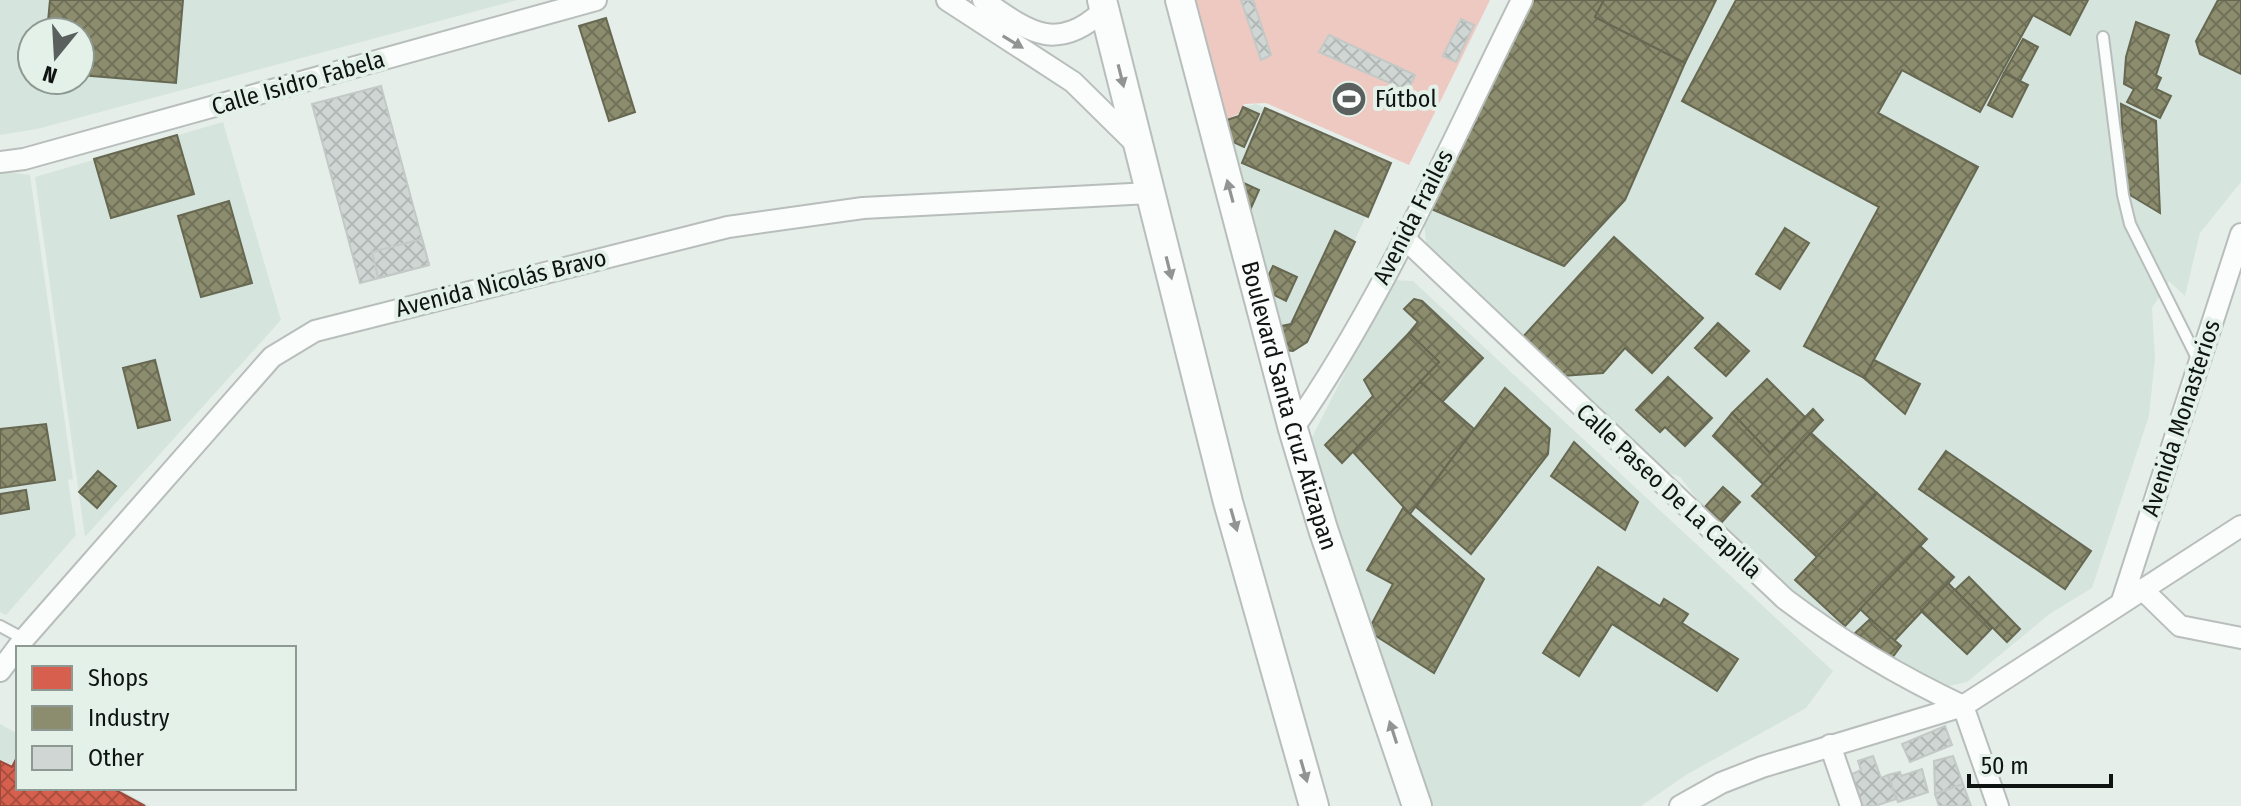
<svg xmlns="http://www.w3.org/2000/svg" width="2241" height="806" font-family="'Fira Sans Condensed',sans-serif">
<defs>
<pattern id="shops-cross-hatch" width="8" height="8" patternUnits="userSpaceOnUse" patternTransform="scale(2)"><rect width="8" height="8" fill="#d6604d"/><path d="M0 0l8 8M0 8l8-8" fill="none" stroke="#ac4e3f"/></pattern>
<pattern id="industry-cross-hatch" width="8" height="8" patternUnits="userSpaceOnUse" patternTransform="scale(2)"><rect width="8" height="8" fill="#8c8c6e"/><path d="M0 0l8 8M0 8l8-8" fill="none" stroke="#717159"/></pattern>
<pattern id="building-cross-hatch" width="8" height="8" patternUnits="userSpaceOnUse" patternTransform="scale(2)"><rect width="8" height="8" fill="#d0d6d3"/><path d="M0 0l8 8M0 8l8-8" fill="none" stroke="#b1b7b4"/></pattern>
</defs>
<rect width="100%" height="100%" fill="#e6eeea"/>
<g fill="#d5e4dc" fill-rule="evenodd">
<path d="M0 0H517L37 129 0 135ZM32 32H80V80H32Z"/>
<polygon points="1527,0 2241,0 2241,182 2200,233 2185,296 2169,281 2152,308 2155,358 2149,416 2092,588 2051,613 1967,682 1944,687 1891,657 1790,591 1704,508 1680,477 1667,472 1427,250 1422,205"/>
<polygon points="1256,104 1391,163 1307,342 1293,351 1285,350 1219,140 1243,107"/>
<polygon points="223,122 281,320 85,537 35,177"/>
<polygon points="0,171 30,175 73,479 68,480 76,535 6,615 0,612"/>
<polygon points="1392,280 1413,281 1833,671 1806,708 1686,775 1641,806 1424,806 1307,447"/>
<polygon points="0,724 18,734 18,788 117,788 150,806 0,806"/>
</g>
<polygon fill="#edc9c2" points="1194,0 1490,0 1409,165 1266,103 1244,104 1238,114 1225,120"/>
<polygon fill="url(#shops-cross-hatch)" stroke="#9a493b" stroke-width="2" points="18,755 18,788 112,788 145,806 0,806 0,761 12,767"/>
<g fill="url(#industry-cross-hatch)" stroke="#666852" stroke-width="2">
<polygon points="50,0 183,0 176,83 80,75 80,32 47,32"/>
<polygon points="1527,0 1604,0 1595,17 1685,63 1625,200 1564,266 1422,205"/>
<polygon points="1604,0 1716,0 1685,63 1595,17"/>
<polygon points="1736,0 2088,0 2070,35 2033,15 1980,112 1902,70 1878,113 1978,167 1864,378 1804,346 1879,207 1682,101"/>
<polygon points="2218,0 2241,0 2241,74 2200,54 2196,41"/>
<polygon points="606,18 635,112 609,121 579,26"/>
<polygon points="2136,22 2169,35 2156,75 2161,78 2156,89 2171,96 2160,118 2127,102 2134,89 2124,84 2126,57"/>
<polygon points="2023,39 2038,47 2020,81 2004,73"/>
<polygon points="2004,73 2028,85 2012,117 1988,105"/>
<polygon points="2121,104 2156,121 2160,213 2125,192"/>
<polygon points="1243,107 1259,114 1244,147 1231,141 1224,121 1239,116"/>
<polygon points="1265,108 1391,163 1368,217 1242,163"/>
<polygon points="177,135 194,194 111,218 94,159"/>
<polygon points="1237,180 1259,190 1247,217"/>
<polygon points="229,201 252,283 201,297 178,216"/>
<polygon points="1785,228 1809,243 1780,289 1756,274"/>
<polygon points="1335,231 1355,242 1307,342 1293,351 1285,350 1272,328 1291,324"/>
<polygon points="1614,237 1703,318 1652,373 1625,348 1603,373 1562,376 1521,339"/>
<polygon points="1273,266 1297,277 1286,301 1262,289"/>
<polygon points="1414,299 1422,301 1483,358 1442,402 1420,382 1439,362 1409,333 1418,322 1404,309"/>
<polygon points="1718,323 1749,351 1726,376 1695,348"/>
<polygon points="1409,333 1439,362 1342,463 1325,445 1373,396 1364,380"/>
<polygon points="155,360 170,420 138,428 123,368"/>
<polygon points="1874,360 1920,384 1905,414 1864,378"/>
<polygon points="1668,377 1712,418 1685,446 1665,427 1660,432 1636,410"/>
<polygon points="1767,379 1805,417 1770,453 1732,413"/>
<polygon points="1420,382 1474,429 1410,514 1353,452"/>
<polygon points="1505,388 1550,429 1548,454 1471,554 1416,507"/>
<polygon points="1813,409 1823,420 1763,484 1713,436 1732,413 1770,453"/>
<polygon points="46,424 55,480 0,488 0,429"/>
<polygon points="1811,433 1877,493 1817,557 1752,496"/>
<polygon points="1574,442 1638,502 1625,530 1551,476"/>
<polygon points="1946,451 2091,551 2065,589 1919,489"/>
<polygon points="98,471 116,486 97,508 79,492"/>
<polygon points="1723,487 1740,502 1721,523 1704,508"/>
<polygon points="26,490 29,509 0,514 0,494"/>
<polygon points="1877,493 1927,539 1845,626 1795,580"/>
<polygon points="1403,508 1484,579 1434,673 1368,631 1393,584 1367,570"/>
<polygon points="1920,546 1954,577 1894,641 1860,609"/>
<polygon points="1598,567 1660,606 1664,599 1688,614 1682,623 1738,659 1717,691 1612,624 1579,676 1543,653"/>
<polygon points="1969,577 2020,629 2007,642 1955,590"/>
<polygon points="1948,583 1992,628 1967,654 1921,611"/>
<polygon points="1870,619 1901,646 1892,658 1855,633"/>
</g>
<g fill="url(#building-cross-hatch)" stroke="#c3c9c6" stroke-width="2">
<polygon points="1241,0 1253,0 1271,55 1261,60"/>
<polygon points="1461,19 1474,25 1456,62 1443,56"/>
<polygon points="1329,35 1415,75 1408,91 1319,52"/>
<polygon points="381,86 429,265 360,283 312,104"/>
<polygon points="422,239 429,265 378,278 372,252"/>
<polygon points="1945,726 1952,745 1910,762 1902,744"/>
<polygon points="1873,756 1881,778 1888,775 1896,799 1875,806 1859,806 1848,776 1861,770 1858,761"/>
<polygon points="1953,756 1963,784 1935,794 1934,761"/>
<polygon points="1922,769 1928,792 1898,802 1888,775 1900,772 1901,776"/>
<polygon points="1963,784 1971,806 1939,806 1935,794"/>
</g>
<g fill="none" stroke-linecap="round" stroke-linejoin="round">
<defs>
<g id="service">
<polyline points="2103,37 2123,195 2130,224 2199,362"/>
<polyline points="0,626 24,639"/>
</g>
<g id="minor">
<polyline points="947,0 1073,82 1137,145"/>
<path d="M983 0C1029 32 1056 54 1104 10"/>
<polyline points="0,162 24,159 596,0"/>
<path d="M1404 238 1785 599C1842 642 1899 676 1963 706"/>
<path d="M1293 429C1385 297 1450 144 1522 0"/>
<polyline points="2142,589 2180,626 2241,638"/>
<polyline points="2122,601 2241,234"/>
<polyline points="0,671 24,639 272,357 315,331 728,227 863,208 1150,193"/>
<polyline points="1963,706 1998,806"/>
<polyline points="1830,745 1851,806"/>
<polyline points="1680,806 1721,783 1762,767 1963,706 2241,526"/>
</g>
<g id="secondary">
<polyline points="1102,0 1228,502 1314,806"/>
<path id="s1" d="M1180 0 1293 429 1323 529 1417 806"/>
</g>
</defs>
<use href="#service" stroke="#b8bebb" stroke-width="14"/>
<use href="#minor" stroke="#b8bebb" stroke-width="24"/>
<use href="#secondary" stroke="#b8bebb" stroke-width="32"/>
<use href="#service" stroke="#fbfcfc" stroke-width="10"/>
<use href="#minor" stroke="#fbfcfc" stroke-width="20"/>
<use href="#secondary" stroke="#fbfcfc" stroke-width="28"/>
</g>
<defs><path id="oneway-solid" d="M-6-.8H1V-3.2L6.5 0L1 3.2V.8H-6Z" transform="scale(2)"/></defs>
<g fill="#919493">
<use href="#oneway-solid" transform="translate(1013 42) rotate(31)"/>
<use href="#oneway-solid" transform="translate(1121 76) rotate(76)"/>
<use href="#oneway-solid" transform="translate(1230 191) rotate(-105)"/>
<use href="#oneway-solid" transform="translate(1169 268) rotate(76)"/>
<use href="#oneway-solid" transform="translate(1234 520) rotate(74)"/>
<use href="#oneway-solid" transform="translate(1393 732) rotate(-108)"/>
<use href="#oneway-solid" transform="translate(1304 771) rotate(74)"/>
</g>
<defs>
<symbol id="stadium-disc" viewBox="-11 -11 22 22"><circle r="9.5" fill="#5a605e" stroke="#e3f1e9"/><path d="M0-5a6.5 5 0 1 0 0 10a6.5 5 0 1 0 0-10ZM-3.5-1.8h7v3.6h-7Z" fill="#fff"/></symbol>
</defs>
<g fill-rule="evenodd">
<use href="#stadium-disc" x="1329" y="79" width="40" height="40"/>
</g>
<g text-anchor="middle" stroke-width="8" stroke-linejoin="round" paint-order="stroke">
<g font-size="24" fill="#0f1412" stroke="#e3f1e9">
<text transform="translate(298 83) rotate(-16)" y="8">Calle Isidro Fabela</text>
<text transform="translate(1413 217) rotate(-63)" y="8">Avenida Frailes</text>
<text transform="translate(501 283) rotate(-14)" y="8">Avenida Nicolás Bravo</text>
<text dy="8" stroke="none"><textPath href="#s1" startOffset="420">Boulevard Santa Cruz Atizapan</textPath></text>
<text transform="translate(2181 418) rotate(-72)" y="8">Avenida Monasterios</text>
<text transform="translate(1669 491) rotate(43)" y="8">Calle Paseo De La Capilla</text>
</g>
<g font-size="24" fill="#0f1412" stroke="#e3f1e9" text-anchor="start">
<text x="1375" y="107">Fútbol</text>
</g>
</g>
<rect x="16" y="646" width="280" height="144" fill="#e3f1e9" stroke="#8e9993" stroke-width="2"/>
<rect x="32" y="666" width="40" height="24" fill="#d6604d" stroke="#8e9993" stroke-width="2"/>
<text x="88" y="686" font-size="24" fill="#0f1412">Shops</text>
<rect x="32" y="706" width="40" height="24" fill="#8c8c6e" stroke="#8e9993" stroke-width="2"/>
<text x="88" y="726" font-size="24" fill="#0f1412">Industry</text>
<rect x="32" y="746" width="40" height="24" fill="#d0d6d3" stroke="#8e9993" stroke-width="2"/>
<text x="88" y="766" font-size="24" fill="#0f1412">Other</text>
<g transform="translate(56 56) rotate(198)"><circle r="38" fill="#e3f1e9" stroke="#8e9993" stroke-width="2"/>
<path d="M0-6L14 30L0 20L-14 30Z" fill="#5a605e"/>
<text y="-12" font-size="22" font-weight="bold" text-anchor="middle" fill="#0f1412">N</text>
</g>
<path d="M1969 774v12h142v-12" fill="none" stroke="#0f1412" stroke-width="4"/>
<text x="1981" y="774" font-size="24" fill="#0f1412" stroke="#e3f1e9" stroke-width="6" paint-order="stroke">50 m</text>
</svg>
